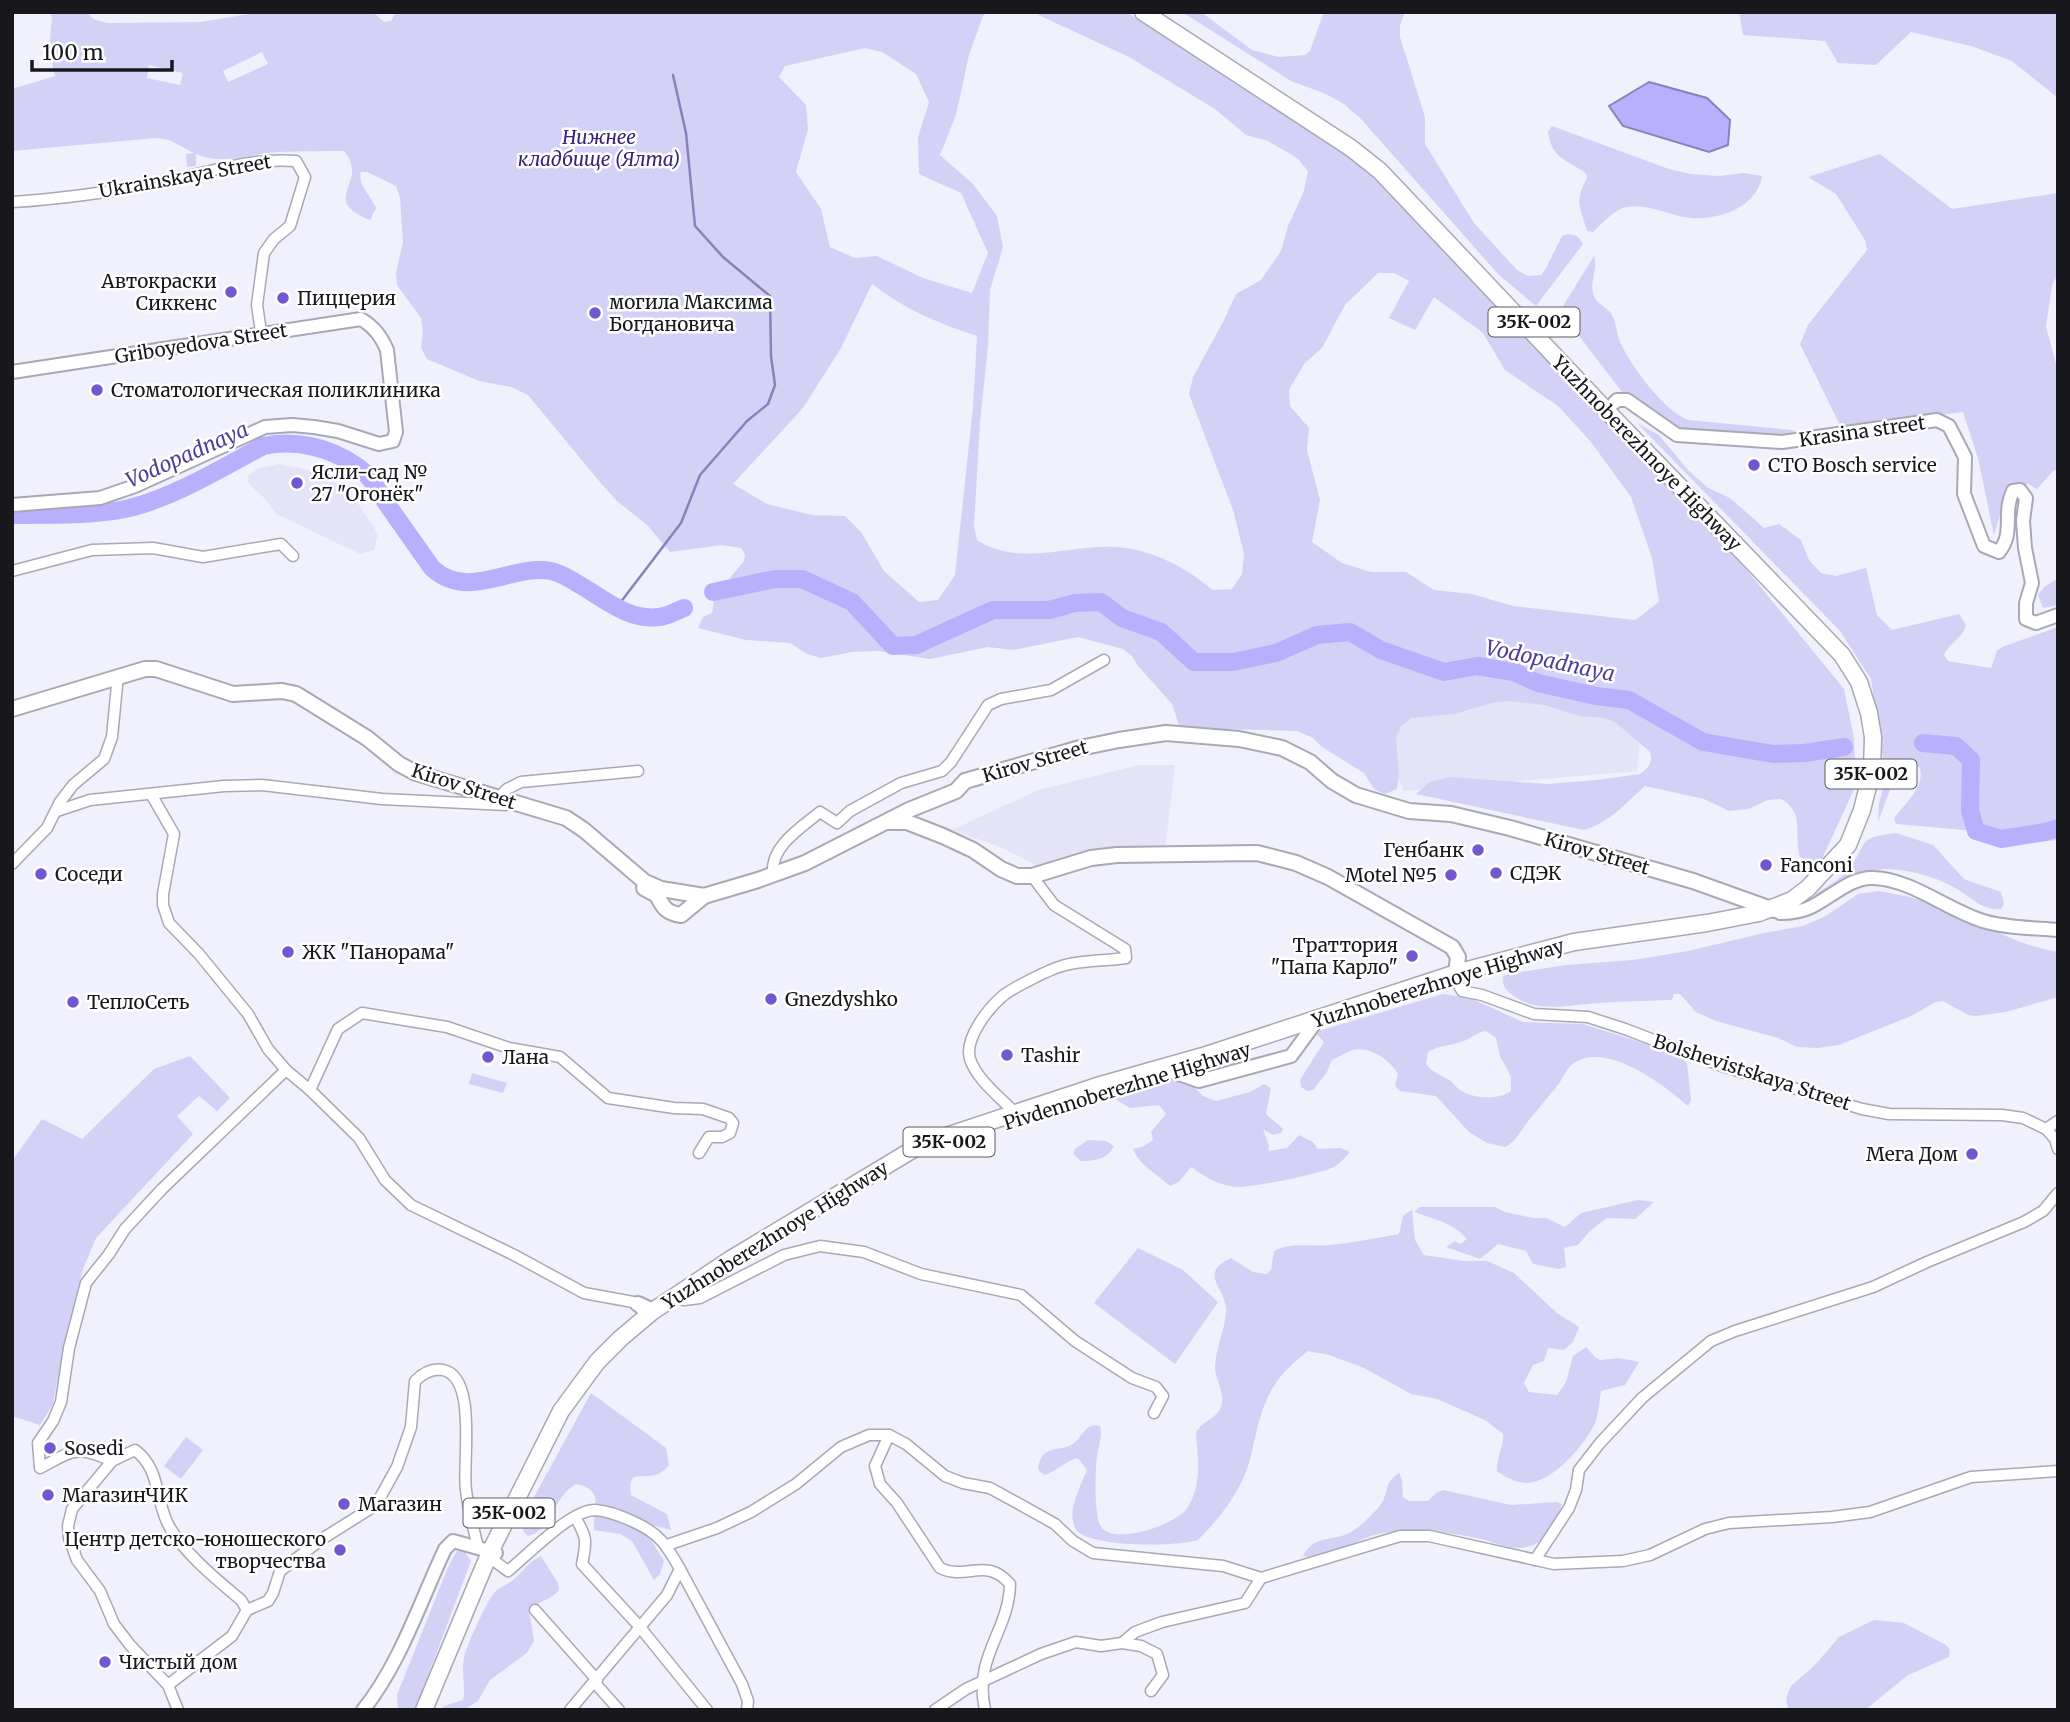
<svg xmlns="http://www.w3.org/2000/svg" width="2070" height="1722" font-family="Merriweather,serif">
<rect width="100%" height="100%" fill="#f1f0fd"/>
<g fill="#e5e3f8">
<polygon points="278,464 324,473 355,499 378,534 374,550 360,554 276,514 265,499 248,483 248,476 257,469"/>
<polygon points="1539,695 1641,729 1637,771 1404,791 1369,711"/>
<polygon points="1138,765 1175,765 1165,850 1100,852 1037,866 1005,849 952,830 1038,790"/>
</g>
<g fill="#d4d1f7" fill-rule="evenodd">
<path d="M49 12H87L93 19 107 23 201 22 260 12H373L384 22 391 21 396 12H987L983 16 969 55 956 115 940 155 973 184 997 216 1003 247 990 290 988 346 980 422 974 526 977 540C1017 567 1071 545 1115 547 1152 549 1185 567 1213 590L1232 589 1242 574 1244 554 1233 510 1189 394 1193 377 1223 322 1236 294 1261 280 1281 251 1288 226 1304 191 1308 171 1297 158 1268 141 1246 135 1215 109 1129 57 1032 12H1126L1352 155 1727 546 1844 689 1854 738 1856 785 1822 859 1811 862 1800 857C1793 835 1806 813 1781 799L1768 800 1748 809 1729 811 1704 799 1645 786C1626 803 1609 823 1584 830L1416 794 1430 782 1449 777 1548 784 1596 780 1640 774C1649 768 1653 762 1650 752L1616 723 1605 718 1580 716 1544 705 1510 701 1491 703 1454 714 1411 718 1401 726 1396 737 1399 777 1397 789 1385 794 1374 789 1364 773 1322 747 1313 738 1297 731 1180 728 1172 704 1138 666 1132 656 1123 649 1078 637 1013 650 988 647 930 659 878 651 852 652 821 658 807 654 790 643 746 640 698 628 703 617 712 613 715 596 744 561 745 554 741 548 722 545 670 552 648 526 617 501 599 481 528 395 511 387 479 381 427 359 421 348 423 330 421 318 397 285 396 273 403 242 400 198 396 186 367 172H361C357 185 371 195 376 208L370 220C317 199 371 183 344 151 322 151 300 151 278 152 249 154 223 166 196 154V166L187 167 186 154 194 153 169 140 157 138 12 151V89L55 76 49 49 52 17ZM865 48 882 52 916 74 929 102 918 137 919 174 961 193 988 253 972 293 923 278 877 256 855 258 830 247 821 209 796 172 808 129 806 105 779 77 785 66ZM262 52 268 64 228 82 223 71ZM149 65 183 73 180 85 147 78ZM1378 273H1394L1409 281 1389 318 1415 330 1434 297 1483 333 1505 370 1558 406 1591 442 1631 497 1652 558 1659 602 1635 620 1513 606 1472 594 1434 590 1406 572H1371L1342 563 1312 542 1320 500 1307 450 1309 428 1290 406 1289 390 1304 364 1322 348 1345 305ZM872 284C904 309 939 324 977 336L973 407 955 575 938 600 919 602 884 571 861 532 845 516 812 515 767 504 733 484 803 408 841 348Z"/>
<path d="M1182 12H1201L1252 50 1279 57 1305 55 1310 51 1324 12H1405L1400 25V37L1425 117V144L1474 223 1517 270 1528 276 1541 275 1545 270 1562 236C1571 232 1579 235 1583 244L1536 306 1498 274 1362 120 1344 104 1326 94 1291 81Z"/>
<polygon points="1739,12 2058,12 2058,98 2012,61 1971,46 1911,32 1876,65 1838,63 1825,41 1743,35"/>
<path d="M1552 126 1669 169 1691 174 1718 176 1744 173 1762 176C1757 207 1720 220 1691 218 1670 216 1648 203 1627 207 1614 209 1603 223 1593 232L1587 231C1580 206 1574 202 1587 178L1586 173C1566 160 1551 158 1548 131Z"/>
<polygon points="1880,154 1952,209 2058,193 2058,273 2052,286 2046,327 2058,371 2058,469 2053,471 2037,489 2028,484 2008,488 1994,535 1978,458 1963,412 1841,427 1800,344 1808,325 1867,250 1865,240 1836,194 1808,177"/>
<path d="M1594 256C1599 270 1587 284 1595 298 1598 304 1607 308 1611 313 1617 323 1616 334 1621 344 1632 367 1663 410 1688 420L1792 430 1797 432 1795 438 1679 428 1622 392 1560 311Z"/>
<path d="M1637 423 1659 435 1688 470 1708 488 1730 498 1764 528 1779 524 1801 540 1809 560 1821 573 1836 576 1866 568 1877 615 1892 630 1959 614 1966 625C1963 638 1949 643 1944 655L1948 661 1991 668 1997 651 2002 647 2058 627V840L2047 841 2022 835 1896 824 1894 818C1905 804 1925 787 1920 768L1915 764 1908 765 1894 779 1878 822 1879 803 1886 778 1871 679 1840 631Z"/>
<polygon points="2058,578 2058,605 2043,608 2038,595 2044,587"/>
<path d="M1896 833 1933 845 1964 879 2001 892 2004 904 2001 909C1983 911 1971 897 1957 889 1932 874 1890 863 1862 873 1844 880 1829 890 1814 900L1816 894C1826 887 1839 880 1847 871 1870 844 1853 838 1896 833Z"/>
<path d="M1879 891C1902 895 1926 900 1947 909 1986 925 2015 945 2058 952V997L2006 1012 1976 1016 1968 1015 1943 1001 1936 1002 1911 1016 1839 1045 1817 1048 1797 1047 1778 1038 1716 1021 1696 1012 1680 994H1674L1672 1000C1648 1001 1625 1001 1601 1003 1571 1004 1537 1015 1511 994 1505 989 1502 985 1503 976L1508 974 1566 965 1633 960 1688 951 1764 933 1803 926 1826 916 1858 894Z"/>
<path d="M1443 994 1470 998 1523 1022 1583 1024 1678 1054 1687 1063 1691 1100 1688 1106C1664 1085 1607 1041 1574 1063 1567 1067 1563 1078 1558 1085 1550 1095 1542 1104 1534 1114 1524 1125 1519 1138 1506 1147L1487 1143 1469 1132 1436 1096 1400 1091 1395 1086 1398 1074C1390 1060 1370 1046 1353 1050 1346 1052 1339 1057 1332 1060L1327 1072 1313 1090 1307 1091 1301 1087 1300 1080 1324 1042 1315 1032ZM1486 1031 1496 1038 1500 1056 1511 1077V1091C1499 1100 1475 1099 1462 1091 1457 1089 1454 1083 1449 1080 1441 1075 1432 1072 1426 1064L1428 1052C1439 1045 1452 1046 1464 1041 1472 1038 1477 1032 1486 1031Z"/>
<polygon points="190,1056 230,1098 217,1111 199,1096 177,1116 193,1134 96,1238 83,1269 66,1335 53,1404 40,1425 12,1416 12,1161 42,1119 82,1139 154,1069"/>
<polygon points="472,1073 507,1083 503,1093 469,1084"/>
<path d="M1173 1075 1188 1081 1203 1096 1216 1101 1250 1092 1264 1084 1271 1088 1266 1114 1283 1129 1281 1133 1273 1135 1263 1129 1269 1146 1268 1151 1287 1148 1299 1135 1313 1142 1318 1149 1340 1148 1350 1152C1345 1157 1340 1164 1334 1167 1320 1174 1251 1188 1236 1187 1218 1185 1205 1177 1191 1167L1180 1181 1170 1186C1156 1173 1140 1166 1133 1149L1142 1147 1153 1140 1151 1132 1166 1114 1159 1105 1130 1108 1115 1099 1119 1091Z"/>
<path d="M1088 1140 1106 1141 1114 1146C1108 1159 1095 1161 1081 1161L1073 1154 1075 1149Z"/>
<path d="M1638 1200 1654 1202 1635 1219 1607 1218 1591 1230 1578 1245 1564 1248 1566 1267 1559 1269 1533 1264 1526 1251 1498 1244 1480 1259 1446 1247 1455 1241 1460 1244 1467 1239C1454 1223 1434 1219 1414 1212L1420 1207H1495L1505 1212 1533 1218H1546L1565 1227 1581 1213Z"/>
<path d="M1412 1209 1415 1240 1424 1255 1464 1261H1487L1514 1273 1557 1313 1579 1327 1573 1342 1564 1350 1548 1348 1544 1361 1533 1365 1524 1383 1529 1392 1557 1395 1566 1382 1573 1356 1586 1347 1595 1357 1600 1360 1619 1358 1639 1362 1625 1385 1601 1391C1599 1401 1599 1413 1595 1423 1584 1446 1553 1482 1527 1483 1516 1483 1505 1477 1497 1471 1496 1457 1505 1445 1503 1434L1485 1420 1437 1399 1411 1394 1364 1368 1329 1355 1308 1351C1296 1361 1282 1372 1274 1386 1259 1409 1256 1437 1249 1463 1240 1493 1219 1519 1198 1540 1179 1547 1084 1548 1075 1528 1067 1509 1080 1488 1087 1470L1078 1458C1066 1460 1057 1471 1045 1475L1040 1472 1038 1467C1040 1461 1041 1455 1047 1452 1055 1447 1066 1450 1074 1443 1083 1436 1086 1422 1100 1426 1103 1436 1098 1447 1097 1457 1095 1470 1094 1518 1101 1527 1115 1546 1178 1524 1188 1507 1202 1483 1198 1460 1196 1434 1200 1421 1217 1419 1221 1407 1226 1392 1214 1379 1215 1365 1216 1347 1225 1330 1226 1312 1228 1288 1196 1275 1231 1258L1253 1272 1266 1274 1271 1270 1274 1251C1291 1242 1310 1247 1329 1245 1352 1243 1376 1238 1399 1234L1403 1216Z"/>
<polygon points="1138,1248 1183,1270 1218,1302 1175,1364 1094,1303"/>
<path d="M591 1393 666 1448 669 1465C666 1468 664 1471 660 1473 643 1482 627 1466 631 1495L667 1514 671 1530 640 1522 664 1561 660 1574 654 1580 632 1541 620 1534 594 1530C592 1510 607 1490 576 1484 552 1498 550 1532 528 1536L523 1531 522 1519Z"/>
<polygon points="186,1437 203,1450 181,1479 164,1466"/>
<path d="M1399 1473 1402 1479 1403 1497 1409 1501H1428L1437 1492 1443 1490 1511 1505 1557 1502 1562 1504C1556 1523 1553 1537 1533 1545 1514 1553 1499 1543 1481 1539 1454 1532 1400 1527 1374 1535 1356 1540 1322 1563 1303 1556 1316 1533 1331 1543 1351 1532 1358 1529 1380 1508 1383 1501 1389 1487 1385 1483 1399 1473Z"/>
<polygon points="463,1550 471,1561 415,1710 398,1710 397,1695 448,1567 457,1551"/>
<path d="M541 1556 558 1583 559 1590C552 1599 538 1602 529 1610L534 1641 527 1653 490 1680 478 1701 463 1710H442L444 1706 463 1700C466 1687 461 1672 464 1657 467 1645 487 1601 494 1593 499 1587 507 1585 512 1581 523 1572 528 1562 541 1556Z"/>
<polygon points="1874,1620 1904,1623 1946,1645 1950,1650 1949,1657 1908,1675 1865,1710 1788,1710 1786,1698 1791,1686 1815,1665 1839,1637"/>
</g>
<polygon fill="#b8affd" stroke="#8882ba" stroke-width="2" points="1649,82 1707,98 1730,120 1728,145 1709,152 1623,126 1609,106"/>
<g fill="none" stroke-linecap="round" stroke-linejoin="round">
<polyline stroke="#8882ba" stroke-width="2.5" points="617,607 681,523 700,475 747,421 768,404 775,385 771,356 770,296 723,257 695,226 686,133 673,75"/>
<g stroke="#b8affd" stroke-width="18">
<path d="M12 515C48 514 86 516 120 510 166 502 222 468 263 446 295 439 328 447 355 465 370 474 379 493 389 507 403 527 418 548 432 568 468 602 513 563 551 571 561 573 572 580 580 585 604 599 629 621 658 617 667 617 676 611 684 608"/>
<polyline points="713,592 775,579 802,579 852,602 893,646 916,645 993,610 1049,610 1075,603 1101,602 1122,618 1161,632 1194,662 1233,662 1276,653 1317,635 1350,632 1381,650 1444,672 1477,666 1514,672 1538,683 1596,696 1629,700 1703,742 1773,754 1805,753 1844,747"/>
<polyline points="1923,743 1956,746 1971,760 1970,810 1976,831 2001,839 2045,832 2058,828"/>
</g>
<defs>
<g id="minor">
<path d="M12 202C60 199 110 192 158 183 205 174 247 157 296 161L305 177 290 226 274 239 264 253 257 305 261 332"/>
<polyline points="12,571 92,550 153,548 203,557 281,544 293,556"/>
<polyline points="151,794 174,834 163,894 163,905 169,923 199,954 248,1014 268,1049 286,1070 310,1090 359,1138 385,1180 411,1205 514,1255 584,1293 633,1302 638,1304 641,1309"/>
<polyline points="498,798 507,789 521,782 638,771"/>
<polyline points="57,811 90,800 224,786 262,785 382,799 506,805"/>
<polyline points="12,864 47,828 60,802 73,785 104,759 112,737 118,675"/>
<path d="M773 874C770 846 802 827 820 812L837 823 850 811 901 783 942 771 951 762 988 705 1001 699 1051 690 1104 660"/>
<polyline points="1456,981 1462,991 1482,995 1534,1014 1588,1017 1625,1029 1722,1066 1862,1109 1889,1114 2002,1115 2023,1118 2046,1129 2055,1139 2058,1149"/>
<polyline points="310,1090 338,1029 362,1013 447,1027 509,1048 560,1057 608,1098 674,1108 703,1109 729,1118 733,1123 730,1133 722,1137 709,1137 699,1153"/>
<path d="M1015 1113C1000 1097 977 1080 970 1059 964 1039 988 1008 1004 995 1013 988 1050 969 1062 966 1080 960 1107 961 1126 958L1125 949 1054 905 1032 876"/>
<polyline points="2046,1129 2058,1121"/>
<polyline points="684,1300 700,1298 784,1255 820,1246 864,1252 921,1274 1021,1295 1075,1341 1132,1378 1156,1387 1163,1396 1154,1413"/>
<path d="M889 1435 875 1466 880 1484 897 1503 940 1568C967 1581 986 1556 1010 1584 1009 1632 973 1656 985 1710"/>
<path d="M112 1461C75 1445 74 1450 40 1468L38 1443 53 1421 61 1402 69 1348 86 1283 109 1254 125 1229 162 1189 286 1070"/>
<path d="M575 1517C587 1537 587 1541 582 1564L639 1626 707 1710"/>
<polyline points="667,1545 717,1528 751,1512 796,1484 841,1447 869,1435 889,1435 906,1444 945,1476 963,1483 990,1488 1021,1505 1055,1524 1073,1541 1093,1553 1223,1566 1261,1578 1400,1536 1429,1536 1554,1564 1623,1561 1650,1555 1705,1529 1729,1523 1832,1517 1870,1512 1971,1477 2058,1471"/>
<path d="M493 1560 508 1571C528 1555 570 1510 595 1510 607 1511 621 1516 632 1521 659 1533 666 1544 680 1569L667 1595 570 1710"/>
<polyline points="1535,1560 1569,1508 1576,1490 1579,1470 1600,1443 1642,1398 1711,1341 1735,1331 1873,1287 1927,1262 2024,1222 2043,1211 2058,1193"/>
<polyline points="680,1569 742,1684 748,1701 747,1710"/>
<path d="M247 1610 268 1601 273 1593 280 1571 322 1539 376 1505 397 1467 411 1427 415 1381C422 1374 431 1368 443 1370 478 1377 462 1464 466 1490 468 1509 474 1529 478 1548"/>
<polyline points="535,1610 597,1680"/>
<polyline points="1122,1643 1135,1632 1162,1622 1245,1603 1261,1578"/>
<polyline points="595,1683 619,1710"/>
<path d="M168 1685 232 1636 247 1610 241 1600C217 1580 180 1550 167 1522 155 1496 160 1469 135 1450L112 1461 72 1509 68 1526 69 1538 77 1560 100 1591 114 1624 130 1645 168 1685 178 1710"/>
<polyline points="935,1710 966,1689 1041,1654 1076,1642 1101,1646 1122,1643 1141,1646 1157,1654 1163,1675 1151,1691"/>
</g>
<g id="tertiary">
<path d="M12 372 361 319C374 327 381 336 387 350L396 432 393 441 379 444 338 431 314 427 292 425 265 427 135 486 100 498 12 505"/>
<path d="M1614 403 1617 400H1627L1677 435 1782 442 1937 420 1949 426 1965 457 1964 494 1984 546 1999 552C2015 532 2002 513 2013 491L2020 490 2026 498 2023 521 2025 548 2032 583 2026 603V619L2036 623 2058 615"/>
<path d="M1780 913C1791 913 1801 912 1811 907 1830 898 1852 876 1874 878 1913 880 1947 910 1983 921 2006 928 2034 928 2058 930"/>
<polyline points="1173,1072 1199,1081 1291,1056 1313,1026"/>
<path d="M363 1710C400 1664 420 1602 445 1549L453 1541 496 1553"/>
</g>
<g id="secondary">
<polyline points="12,709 145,669 156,669 233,694 282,691 296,694 367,738 399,764 416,773 566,818 584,830 645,882 661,889 704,896 758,880 805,863 909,810 956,791 965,781 1080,748 1119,740 1166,733 1239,739 1282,748 1310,762 1332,781 1356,795 1409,811 1451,814 1510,828 1693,881 1774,910"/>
<polyline points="889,822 907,822 943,836 973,850 1001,869 1017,876 1032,876 1091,858 1117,855 1257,853 1296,863 1328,877 1452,947 1458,957 1456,973"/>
<path d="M644 888 657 895C663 908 667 913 681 915L704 896"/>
<polyline points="638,1304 653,1311"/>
</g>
<polyline id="trunk" points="424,1710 490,1552 561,1411 597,1362 621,1338 653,1311 731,1259 922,1144 1097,1086 1203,1056 1456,973 1574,942 1707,923 1759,913 1792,900 1808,888 1848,845 1862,810 1872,770 1873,737 1869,713 1859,682 1842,655 1604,408 1380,171 1351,148 1143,12"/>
</defs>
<use href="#minor" stroke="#a9a8b4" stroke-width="13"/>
<use href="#tertiary" stroke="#a9a8b4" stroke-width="16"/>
<use href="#secondary" stroke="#a9a8b4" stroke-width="18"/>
<use href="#trunk" stroke="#a9a8b4" stroke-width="19"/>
<use href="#minor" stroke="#fff" stroke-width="10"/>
<use href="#tertiary" stroke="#fff" stroke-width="12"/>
<use href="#secondary" stroke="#fff" stroke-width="14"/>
<use href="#trunk" stroke="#fff" stroke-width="16"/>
</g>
<g fill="#7257d1" stroke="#fff" stroke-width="2.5">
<circle cx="231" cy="292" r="7"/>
<circle cx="283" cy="298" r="7"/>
<circle cx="595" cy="313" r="7"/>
<circle cx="97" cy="390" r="7"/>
<circle cx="1754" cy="465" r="7"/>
<circle cx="297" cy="483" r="7"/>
<circle cx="1478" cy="850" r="7"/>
<circle cx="1766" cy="865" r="7"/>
<circle cx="1496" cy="873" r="7"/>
<circle cx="41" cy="874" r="7"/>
<circle cx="1451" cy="875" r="7"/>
<circle cx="288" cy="952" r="7"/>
<circle cx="1412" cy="956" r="7"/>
<circle cx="771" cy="999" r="7"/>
<circle cx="73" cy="1002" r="7"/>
<circle cx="1007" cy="1055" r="7"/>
<circle cx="488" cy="1057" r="7"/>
<circle cx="1972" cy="1154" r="7"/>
<circle cx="50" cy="1448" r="7"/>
<circle cx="48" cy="1495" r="7"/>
<circle cx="344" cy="1504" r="7"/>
<circle cx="340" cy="1550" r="7"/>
<circle cx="105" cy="1662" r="7"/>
</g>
<g text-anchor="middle" stroke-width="5" stroke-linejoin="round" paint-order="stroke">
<g fill="#fff" stroke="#5d5d60" stroke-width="2">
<rect x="1488.5" y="307.5" width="91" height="29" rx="5"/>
<rect x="1825.5" y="759.5" width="91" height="29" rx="5"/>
<rect x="903.5" y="1127.5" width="91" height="29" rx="5"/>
<rect x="463.5" y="1498.5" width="91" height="29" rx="5"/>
</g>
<g font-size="18" font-weight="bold" fill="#18181c">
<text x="1534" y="328">35К-002</text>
<text x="1871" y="780">35К-002</text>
<text x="949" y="1148">35К-002</text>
<text x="509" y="1519">35К-002</text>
</g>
<g font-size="19" font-style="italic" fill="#392279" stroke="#fff">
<text x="599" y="144">Нижнее<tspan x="599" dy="22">кладбище (Ялта)</tspan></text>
</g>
<g font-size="19" fill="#18181c" stroke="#fff">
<text transform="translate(185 176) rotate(-10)" y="7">Ukrainskaya Street</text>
<text transform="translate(201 343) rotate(-9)" y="7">Griboyedova Street</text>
<text transform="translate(1862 431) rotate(-8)" y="7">Krasina street</text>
<text transform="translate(1647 453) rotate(46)" y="7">Yuzhnoberezhnoye Highway</text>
<text transform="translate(1035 761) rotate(-16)" y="7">Kirov Street</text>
<text transform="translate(464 786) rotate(18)" y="7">Kirov Street</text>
<text transform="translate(1597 853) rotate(16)" y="7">Kirov Street</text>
<text transform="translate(1438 983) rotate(-17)" y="7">Yuzhnoberezhnoye Highway</text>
<text transform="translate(1752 1072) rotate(18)" y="7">Bolshevistskaya Street</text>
<text transform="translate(1127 1086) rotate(-17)" y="7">Pivdennoberezhne Highway</text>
<text transform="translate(775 1235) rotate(-32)" y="7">Yuzhnoberezhnoye Highway</text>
</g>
<g font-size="19" fill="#18181c" stroke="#fff" text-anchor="start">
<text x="217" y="288" text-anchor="end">Автокраски<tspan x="217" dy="22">Сиккенс</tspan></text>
<text x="297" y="305">Пиццерия</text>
<text x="609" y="309">могила Максима<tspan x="609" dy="22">Богдановича</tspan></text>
<text x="111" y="397">Стоматологическая поликлиника</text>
<text x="1768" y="472">СТО Bosch service</text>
<text x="311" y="479">Ясли-сад №<tspan x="311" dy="22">27 "Огонёк"</tspan></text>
<text x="1464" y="857" text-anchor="end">Генбанк</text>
<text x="1780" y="872">Fanconi</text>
<text x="1510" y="880">СДЭК</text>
<text x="55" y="881">Соседи</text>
<text x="1437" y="882" text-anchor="end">Motel №5</text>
<text x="1398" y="952" text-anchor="end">Траттория<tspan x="1398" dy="22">"Папа Карло"</tspan></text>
<text x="302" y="959">ЖК "Панорама"</text>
<text x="785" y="1006">Gnezdyshko</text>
<text x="87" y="1009">ТеплоСеть</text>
<text x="1021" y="1062">Tashir</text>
<text x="502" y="1064">Лана</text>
<text x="1958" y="1161" text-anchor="end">Мега Дом</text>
<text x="64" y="1455">Sosedi</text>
<text x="62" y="1502">МагазинЧИК</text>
<text x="358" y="1511">Магазин</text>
<text x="326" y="1546" text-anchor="end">Центр детско-юношеского<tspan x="326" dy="22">творчества</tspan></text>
<text x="119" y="1669">Чистый дом</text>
</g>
<g font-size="21" font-style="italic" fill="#523f99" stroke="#fff">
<text transform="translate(187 455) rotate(-24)" y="7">Vodopadnaya</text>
<text transform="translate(1550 661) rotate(12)" y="7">Vodopadnaya</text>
</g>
</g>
<rect width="2070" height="1722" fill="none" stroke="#18181c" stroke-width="28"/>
<path d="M32 60v10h140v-10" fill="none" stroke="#18181c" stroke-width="3.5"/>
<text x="42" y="60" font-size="21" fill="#18181c" stroke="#ffffff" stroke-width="5" paint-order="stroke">100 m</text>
</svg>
